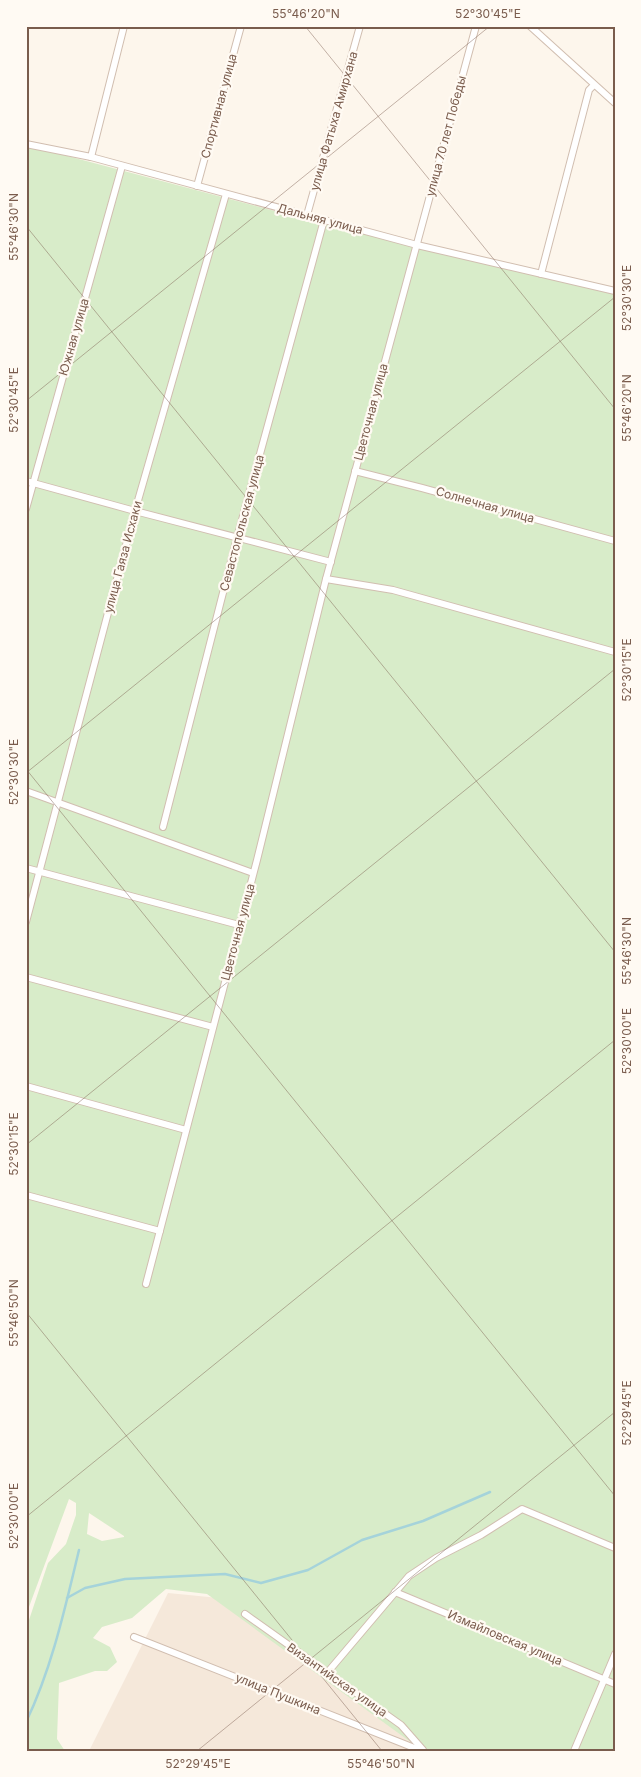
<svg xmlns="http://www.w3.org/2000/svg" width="641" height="1777" font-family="Inter,sans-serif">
<rect width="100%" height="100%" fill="#fdf6ec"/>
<polygon fill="#f5e8da" points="168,1593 219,1598 432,1751 89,1751"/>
<path fill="#d8ecc9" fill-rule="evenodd" d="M26 145 339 228 615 291V1751H423L207 1594 166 1589 132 1618 102 1627 93 1638 110 1647 117 1662 107 1671H95L59 1683 57 1739 65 1751H26V1629L48 1563 66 1544 76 1515V1503L69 1499 26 1615ZM89 1513 124 1536V1537L102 1541 87 1534Z"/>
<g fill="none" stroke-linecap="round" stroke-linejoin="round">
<g stroke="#a5d3da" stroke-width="2.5">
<polyline points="67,1598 85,1588 125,1579 225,1574 261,1583 308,1570 362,1540 423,1521 490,1492"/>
<path d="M26 1722C52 1668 65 1608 79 1550"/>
</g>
<defs>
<g id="minor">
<polyline points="530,26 615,103"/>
<polyline points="26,144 91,157 417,245 615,291"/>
<polyline points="91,157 124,26"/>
<polyline points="197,186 241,26"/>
<polyline points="307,215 360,26"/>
<polyline points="541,274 589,90 594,85"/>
<polyline points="355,471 422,488 615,541"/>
<polyline points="26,481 135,511 331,562"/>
<polyline points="26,509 122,166"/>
<polyline points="326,579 393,590 615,652"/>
<polyline points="26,791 253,873"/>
<polyline points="163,827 237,538 324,220"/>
<polyline points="26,868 239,925"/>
<polyline points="26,922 135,511 226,194"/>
<polyline points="26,977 213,1027"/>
<polyline points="26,1086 186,1130"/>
<polyline points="26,1195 160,1231"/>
<polyline points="146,1284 257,860 326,579 476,26"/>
<polyline points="395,1592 615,1684"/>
<polyline points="245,1614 401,1725 423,1750"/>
<polyline points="134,1637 422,1751"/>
<polyline points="327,1673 409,1576 436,1558 481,1535 522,1509 615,1548"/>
<polyline points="574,1751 615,1654"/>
</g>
</defs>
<use href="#minor" stroke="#d1beb0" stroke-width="8"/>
<use href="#minor" stroke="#fff" stroke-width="6"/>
</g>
<path fill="none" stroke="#7a5c4d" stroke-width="1" stroke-opacity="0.45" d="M305 26 615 409M26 30 30 26M26 226 615 952M26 401 490 26M26 769 615 1496M26 773 615 297M26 1145 615 669M26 1312 382 1751M26 1517 615 1040M197 1751 615 1412"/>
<g text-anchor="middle" stroke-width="4.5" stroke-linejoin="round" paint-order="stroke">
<g font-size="12" fill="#7a5c4d" stroke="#fffaf3">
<text transform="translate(219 106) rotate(-75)" y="4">Спортивная улица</text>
<text transform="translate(334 121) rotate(-74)" y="4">улица Фатыха Амирхана</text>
<text transform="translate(446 136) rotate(-75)" y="4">улица 70 лет Победы</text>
<text transform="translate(320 219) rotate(15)" y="4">Дальняя улица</text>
<text transform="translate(74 337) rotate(-74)" y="4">Южная улица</text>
<text transform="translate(371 412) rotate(-75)" y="4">Цветочная улица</text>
<text transform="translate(485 505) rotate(16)" y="4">Солнечная улица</text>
<text transform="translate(242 523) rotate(-75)" y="4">Севастопольская улица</text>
<text transform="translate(123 557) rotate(-75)" y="4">улица Гаяза Исхаки</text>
<text transform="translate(238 932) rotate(-75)" y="4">Цветочная улица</text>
<text transform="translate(505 1638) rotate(23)" y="4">Измайловская улица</text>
<text transform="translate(337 1680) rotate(35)" y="4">Византийская улица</text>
<text transform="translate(278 1694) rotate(22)" y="4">улица Пушкина</text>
</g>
</g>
<rect width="641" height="1777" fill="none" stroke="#fffaf3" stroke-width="55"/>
<rect x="28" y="28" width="586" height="1722" fill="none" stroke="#7a5c4d" stroke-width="2"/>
<g font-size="12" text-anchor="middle" fill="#7a5c4d">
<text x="306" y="18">55°46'20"N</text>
<text x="488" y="18">52°30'45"E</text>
<text transform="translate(14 227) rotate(-90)" y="4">55°46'30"N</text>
<text transform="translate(627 298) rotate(-90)" y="4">52°30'30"E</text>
<text transform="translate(14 400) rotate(-90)" y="4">52°30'45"E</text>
<text transform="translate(627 408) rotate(-90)" y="4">55°46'20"N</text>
<text transform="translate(627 670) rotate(-90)" y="4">52°30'15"E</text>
<text transform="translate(14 772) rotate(-90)" y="4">52°30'30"E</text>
<text transform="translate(627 951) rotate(-90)" y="4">55°46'30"N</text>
<text transform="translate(627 1041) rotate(-90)" y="4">52°30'00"E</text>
<text transform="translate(14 1144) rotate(-90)" y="4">52°30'15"E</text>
<text transform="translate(14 1313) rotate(-90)" y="4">55°46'50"N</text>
<text transform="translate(627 1413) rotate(-90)" y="4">52°29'45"E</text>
<text transform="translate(14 1516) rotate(-90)" y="4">52°30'00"E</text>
<text x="198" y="1768">52°29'45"E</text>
<text x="381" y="1768">55°46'50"N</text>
</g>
</svg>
